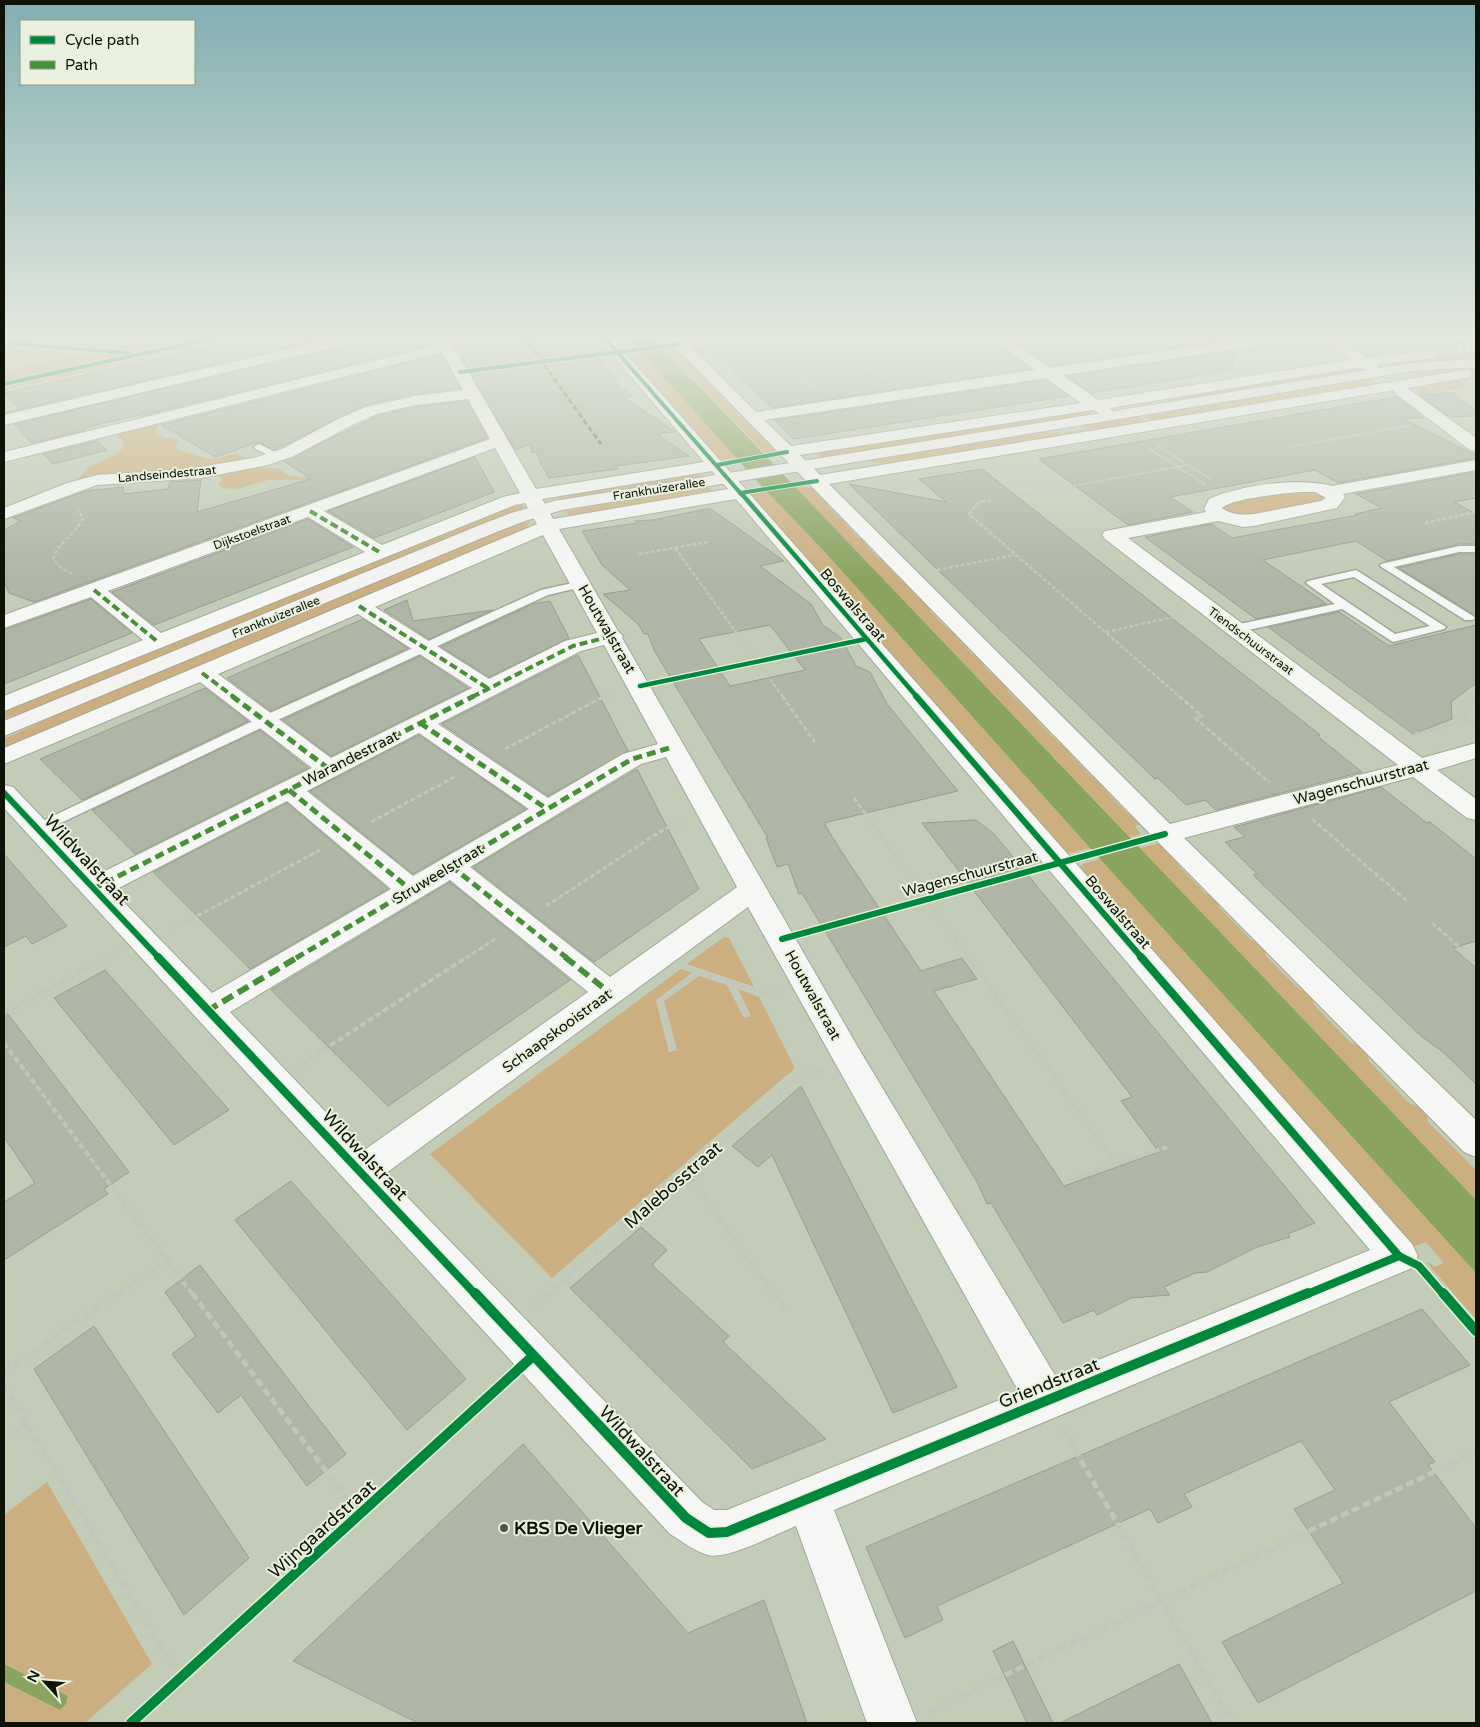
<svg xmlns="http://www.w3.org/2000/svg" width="1480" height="1727" font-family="'Varela Round',sans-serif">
<rect width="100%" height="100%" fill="#c2ccb6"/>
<g fill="#ccaf80">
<polygon points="21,337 140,337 92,348 8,342"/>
<polygon points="169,337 208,337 140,351 104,349"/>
<polygon points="188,345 193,348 4,390 4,386"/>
<polygon points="4,346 75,351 4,364"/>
<polygon points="677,346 741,412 736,413 739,417 745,416 779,451 765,453 663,348"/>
<polygon points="640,350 736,458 720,460 626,353"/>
<polygon points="87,352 120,355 4,382 4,370"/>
<polygon points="1476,353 1476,359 1394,365 1390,363 1432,355"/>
<polygon points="1476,365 1476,372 1423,378 1409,372 1443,367"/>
<polygon points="1352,366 1361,371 1171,402 1168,400 1128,405"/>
<polygon points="1368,379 1381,385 1372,387 1368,385 1155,420 1154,423 1141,415"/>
<polygon points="1454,380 1460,381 1469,387 1421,394 1413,388"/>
<polygon points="1084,409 1093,415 822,458 815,452 851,446 858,447 856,445"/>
<polygon points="1137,416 1149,423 1144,422 1069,437 1064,433 1087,429 1082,425"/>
<polygon points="159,423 156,432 163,437 178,440 176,448 178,450 208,459 219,458 236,453 249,460 237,464 76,481 87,469 122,449 124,443 116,434"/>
<polygon points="1044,431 1050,433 1059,432 1066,437 882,465 877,461 872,462 869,459"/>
<polygon points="255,466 262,468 279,469 290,476 316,478 339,487 351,489 337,494 335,491 311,481 302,480 269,480 236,489 223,488 219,486 222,478 215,475"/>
<polygon points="695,471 702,478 559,499 555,493"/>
<path d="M804 485 809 488 816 487 830 502 827 505 840 518 847 522 846 524 859 538 865 539V544L879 559 887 562 886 565 902 581 907 582C910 594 922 599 931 608L930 611 947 628 956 633 954 635 972 654 980 657C983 672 999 677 1009 687L1008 691 1028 711 1035 714 1038 717 1037 721 1059 743 1067 746 1070 749 1069 753 1092 777 1101 780 1103 784V788L1128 814 1139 817 1146 823 1135 826 1141 834 1130 837 795 487Z"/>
<polygon points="708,486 714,494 570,517 566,511"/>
<polygon points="1303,488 1310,489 1327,498 1324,501 1249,517 1229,514 1221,508 1227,503"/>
<polygon points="768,491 823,550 1090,848 1070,853 1063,850 750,494"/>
<polygon points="509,504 514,507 520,505 525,508 67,696 4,719 4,708"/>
<polygon points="527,521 531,523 526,526 532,529 4,752 4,739 54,716 480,538"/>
<polygon points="1160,843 1178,856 1177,864 1206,894 1216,898 1219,902 1219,907 1251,940 1260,943 1265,948 1265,955 1299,989 1309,993 1313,998 1314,1005 1351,1043 1362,1047 1368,1055 1369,1061 1409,1103 1420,1107 1427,1114 1428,1122 1476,1170 1476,1200 1140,848"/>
<polygon points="1100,859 1476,1273 1476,1319 1427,1263 1430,1263 1434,1267 1444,1263 1426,1242 1413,1247 1079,868 1083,864"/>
<polygon points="724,937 729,938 754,987 687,964"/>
<polygon points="681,969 692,973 656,1000 669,1052 677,1050 664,1001 699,976 727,985 744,1018 751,1016 738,989 759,997 795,1068 552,1278 430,1154"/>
<polygon points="47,1482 152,1664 85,1723 4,1723 4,1682 60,1710 68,1700 68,1696 4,1664 4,1515"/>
</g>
<g fill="#8aa460">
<polygon points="628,337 652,337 1476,1200 1476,1273 1090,848 823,550 755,479"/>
<polygon points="4,1664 68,1696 66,1704 60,1710 4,1682"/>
</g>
<g fill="#afb6a5" stroke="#979f8e" fill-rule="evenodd">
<polygon points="256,337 335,337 4,413 19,409 4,393"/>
<polygon points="368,337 414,337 418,346 435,344 145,415 143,414 84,428 86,430 32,443 14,424 359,343"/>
<polygon points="493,337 565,337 606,363 596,364 619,379 610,380 633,396 623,397 675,432 657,434 689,456 616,466 618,469 549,478 540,462 537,452 532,453 530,444 515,450 453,342"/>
<polygon points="791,337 811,337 818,342 860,337 987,337 1030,369 772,408 709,347"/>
<polygon points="1008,337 1232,337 1232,339 1051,366"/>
<polygon points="1233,351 1233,370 1091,393 1067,376"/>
<polygon points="441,354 460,388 415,394 365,405 274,450 258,442 216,457 178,435 179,432 175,433 161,425"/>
<polygon points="1046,380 1068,396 794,439 775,420"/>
<polygon points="1452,393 1476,410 1476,416 1450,417 1419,395"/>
<polygon points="1397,397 1424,418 1401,418 1476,455 1476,458 1338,483 1315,470 1170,497 1193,512 1128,525 1039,459"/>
<polygon points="467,401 487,438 34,602 9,593 4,580 4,530 21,521 13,518 86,491 123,487 124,494 168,489 170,482 201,480 197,512 311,479 284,461 378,416 415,407"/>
<polygon points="97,441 107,450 53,464 43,454"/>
<polygon points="475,457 494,492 374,538 328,511"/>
<polygon points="982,469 1300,719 1320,735 1317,736 1362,772 1216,810 1205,800 1186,805 1158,778 1155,779 849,484 946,502 919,479"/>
<polygon points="1476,472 1476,498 1454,502 1476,514 1476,544 1459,544 1387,561 1356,541 1263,560 1327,604 1256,619 1145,537 1211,524 1232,538 1358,515 1355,514 1382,508 1356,494"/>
<path d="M706 509H711L784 561 760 566 811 604 823 625 841 638 856 666 870 672 887 704 958 791 824 823 841 851 921 971 962 958 977 979 934 991 1064 1186 1159 1152 1121 1101 1132 1097 922 823 976 820 994 834 1315 1223 1288 1234 1290 1237 1257 1247 1207 1272 1195 1273 1164 1287 1170 1295 1131 1298 1097 1315 1094 1310 1063 1323 991 1203 987 1204 976 1180 802 893 799 894 788 864 777 867 766 838H768L655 652 648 634H644L638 624 603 594 630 590 602 565 582 531 637 523 635 521 653 520ZM770 625 805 670 730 686 699 639Z"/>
<polygon points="308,519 353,547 154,625 112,592"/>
<polygon points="1459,554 1476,554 1476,616 1399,568"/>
<polygon points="91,599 132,633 4,684 4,630"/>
<polygon points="407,600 413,621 493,610 429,639 384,610"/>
<polygon points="550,601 569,638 489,677 441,647 533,604"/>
<polygon points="1339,612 1389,646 1476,625 1476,683 1451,702 1452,719 1413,734 1268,627"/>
<polygon points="363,619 408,648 271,711 227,678"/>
<polygon points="578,655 628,751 548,796 442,724"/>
<polygon points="420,656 468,688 331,756 283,720"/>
<polygon points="205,688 248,721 82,800 40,759"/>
<polygon points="260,730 308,768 135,854 92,810"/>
<polygon points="419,735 526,809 413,874 310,791"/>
<polygon points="637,769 699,889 594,962 473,867"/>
<polygon points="1381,787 1427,823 1430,822 1476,859 1476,941 1453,948 1476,968 1476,1084 1443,1052 1422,1037 1253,875 1257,874 1225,842 1245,837 1234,827"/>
<polygon points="287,803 388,889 250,969 153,872"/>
<polygon points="4,854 67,926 32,944 26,936 4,947"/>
<polygon points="450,882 570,980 388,1106 271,990"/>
<polygon points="105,970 229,1110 174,1145 54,998"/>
<polygon points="4,1009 129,1172 104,1189 108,1194 4,1260 4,1202 35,1183 4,1137"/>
<polygon points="801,1086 957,1387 893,1413 772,1155 758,1167 732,1146"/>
<polygon points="291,1181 466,1379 407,1430 235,1220"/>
<polygon points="641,1227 667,1250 652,1265 729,1336 723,1342 826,1439 752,1469 570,1288"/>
<polygon points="200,1265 346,1454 307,1486 241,1395 218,1413 172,1354 196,1336 165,1292"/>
<polygon points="1422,1309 1470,1365 1389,1402 1435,1462 1428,1465 1476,1528 1476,1591 1258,1703 1222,1642 1343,1583 1294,1509 1335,1490 1301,1441 1184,1494 1192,1507 1158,1523 1150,1509 1145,1511 937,1606 943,1620 905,1638 866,1547"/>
<polygon points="94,1326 249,1558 184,1615 34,1369"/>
<polygon points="523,1444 688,1633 764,1600 807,1723 418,1723 293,1661"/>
<polygon points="1013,1641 1053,1723 1027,1723 993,1651"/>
<polygon points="1179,1664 1212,1723 1060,1723 1159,1674"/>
</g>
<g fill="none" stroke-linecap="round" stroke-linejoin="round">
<defs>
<g id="lane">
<polygon points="259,444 279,454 281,456 276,459 256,449 254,447"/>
<polygon points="1459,546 1476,546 1476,552 1459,552 1394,567 1473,616 1475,618 1473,620 1465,620 1380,566 1381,564"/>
<path d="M1356 570 1446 627 1444 629 1393 642 1342 609 1235 633 1229 629 1235 625 1335 604 1306 583 1308 581ZM1354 577 1430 626 1395 634 1321 584Z"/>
<polygon points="582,581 588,584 586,586 548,595 269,724 42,832 32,832 30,829 32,826 259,718 541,590"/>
</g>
<g id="street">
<polygon points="342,337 366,337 359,341 4,425 4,415"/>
<path d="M434 337H448L536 489 704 462 597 337H611L1412 1244 1418 1256 1412 1268 834 1510 917 1723H867L796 1526C776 1534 727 1560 708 1555 694 1551 682 1541 670 1534L4 808V785L13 787 97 875 312 768 200 682 4 764V748L537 524 525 503 515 505 4 711V696L143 640 91 597 4 628V615L490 439 468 399 415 405 377 414 352 425 294 456 268 465 202 478 97 485 4 519V508L67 483 97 475 190 469 257 457 282 449 340 418 366 407 415 396 463 390 442 352 4 462V452L438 345ZM495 448 520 493 503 497 382 545 324 511ZM712 471 728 489 553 519 542 499ZM736 499 1370 1250 1056 1377 859 1049 622 638 623 636 618 631 559 529ZM308 517 365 552 161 633 108 591ZM543 535 597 633 565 641 489 679 375 607ZM358 614 472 688 331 758 218 674ZM604 645 658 744 623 754 548 798 438 724 581 651ZM419 733 529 809 413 876 307 791ZM666 757 737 887 610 977 470 867 641 764ZM287 801 391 889 212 993 113 891ZM450 880 588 992 363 1151 230 1012ZM748 907 1019 1392 727 1510H714L702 1502 385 1174Z"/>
<path d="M666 337H681L683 339 703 337H740L738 340 733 341 691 347 756 412 1035 370 989 337H1005L1051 368 1261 337H1295L1288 341 1062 375 1098 400 1351 360 1320 337H1336L1367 358 1431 350 1436 351 1438 354 1436 357 1431 358 1377 365 1378 367 1376 370 1371 371 1361 367 1110 408 1112 411 1110 414 1104 416 1093 410 800 455 820 475 1465 370 1470 371 1472 374 1470 377 1407 388 1476 438V451L1470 450 1396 394 1394 390 829 484 1170 824 1398 765 1105 539 1102 535 1105 531 1206 512 1204 509 1209 499C1241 485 1298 477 1332 486L1476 460V470L1343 494 1345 497 1337 508 1254 526 1243 527 1218 521 1128 538 1422 758 1476 743V758L1437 770 1476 799V820L1467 818 1413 777 1184 838 1476 1120V1157L1464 1152 1156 840ZM1046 378 1081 403 791 446 764 420ZM1300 492H1315L1326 498 1321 501 1254 514C1244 515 1231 515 1222 508 1230 499 1286 493 1300 492Z"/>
<polygon points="1444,337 1461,337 1472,345 1468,351 1458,351 1457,346"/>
</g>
<polygon id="secondary" points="1476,359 1476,367 1412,371 562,510 525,521 494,533 4,736 4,721 480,525 511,513 554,501 1412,363"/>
</defs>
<use href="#lane" stroke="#a0a897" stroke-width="3"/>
<use href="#street" stroke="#a0a897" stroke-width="2"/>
<use href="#secondary" stroke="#a0a897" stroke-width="2"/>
<g stroke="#c3c6bf" stroke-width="2" stroke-dasharray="3 1" stroke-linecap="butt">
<polyline points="829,337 882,378"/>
<polyline points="913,337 951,366"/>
<polyline points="1101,337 1108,343"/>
<polyline points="755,338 812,388"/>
<polyline points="140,354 148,358"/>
<polyline points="4,391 247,337"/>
<polyline points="1158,446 1212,480"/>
<polyline points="1291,447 1411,425"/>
<polyline points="1148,448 1206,485"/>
<polyline points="107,458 119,451"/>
<polyline points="1023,495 1188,465"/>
</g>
<g stroke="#c3c6bf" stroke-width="2.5" stroke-dasharray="4 2" stroke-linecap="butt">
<polyline points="1021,495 1030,493"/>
<polyline points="991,500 979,502 969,514 1180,697"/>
<polyline points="1425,523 1476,512"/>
<polyline points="675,548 783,697"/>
<polyline points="639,554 708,542"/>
<polyline points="937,570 1015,555"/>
<path d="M72 574 61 568 53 559C58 542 75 535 83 519L78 509"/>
<polyline points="1106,632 1178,616"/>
<polyline points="605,697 613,695"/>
</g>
<g stroke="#c3c6bf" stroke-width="3" stroke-dasharray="5 2.5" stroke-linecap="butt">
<polyline points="782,696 815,742"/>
<polyline points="1179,696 1202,716 1195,718 1270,783"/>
<polyline points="1476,700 1467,706 1462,713 1468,721 1476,726"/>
<polyline points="1415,734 1468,721"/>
<polyline points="505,749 599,699 609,696"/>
<polyline points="854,798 969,958"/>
<polyline points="1312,819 1407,901"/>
<polyline points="371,822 456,776"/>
<polyline points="546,906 666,828 686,823"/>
<polyline points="1432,923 1472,958"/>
<polyline points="171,930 320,850"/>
<polyline points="105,958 117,952"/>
<polyline points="466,958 497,938"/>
</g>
<g stroke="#c3c6bf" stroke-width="4" stroke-dasharray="6 3" stroke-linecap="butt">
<polyline points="968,957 1116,1164"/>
<polyline points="1470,957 1476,962"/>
<polyline points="690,970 765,994 777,990"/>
<polyline points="731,983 746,1014"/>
<polyline points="4,1013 108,957"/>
<polyline points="4,1043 167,1260 117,1295"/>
<polyline points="673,1049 661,1001 697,973"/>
<polyline points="300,1065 467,957"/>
<polyline points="687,1173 774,1295"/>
<polyline points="1068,1180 1167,1147"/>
<polyline points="167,1260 193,1295"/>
<polyline points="546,1295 797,1078 821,1069"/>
</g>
<g stroke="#c3c6bf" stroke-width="5" stroke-dasharray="8 4" stroke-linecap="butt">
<polyline points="192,1293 359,1515"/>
<polyline points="773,1293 786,1312"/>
<polyline points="534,1305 548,1293"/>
<polyline points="4,1372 119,1293"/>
<polyline points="4,1385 180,1678"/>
<polyline points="1063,1429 1232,1723"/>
<polyline points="13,1434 27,1424"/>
<polyline points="929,1711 1476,1452"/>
</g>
<use href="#lane" fill="#f6f7f4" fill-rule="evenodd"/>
<use href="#street" fill="#f6f7f4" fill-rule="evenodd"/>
<use href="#secondary" fill="#f4f3f1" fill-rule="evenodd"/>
<g stroke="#469037" stroke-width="3" stroke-dasharray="5.5 3" stroke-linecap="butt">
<polyline points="524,337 601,444"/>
<polyline points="1451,337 1465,345 1463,348"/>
</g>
<g stroke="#469037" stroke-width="4" stroke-dasharray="8 4" stroke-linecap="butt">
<polyline points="310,511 381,553"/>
<polyline points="94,590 158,642"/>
<polyline points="359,606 489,689"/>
<polyline points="202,673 234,697"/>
<polyline points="472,697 573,646 612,636"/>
</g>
<g stroke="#469037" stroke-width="5" stroke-dasharray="9 5" stroke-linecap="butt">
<polyline points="232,696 329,769"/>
<polyline points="420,723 547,809"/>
<polyline points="289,790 411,890"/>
<polyline points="451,866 567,958"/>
<polyline points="93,889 474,696"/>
<polyline points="296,958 632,759 673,747"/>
</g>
<g stroke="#469037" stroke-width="6" stroke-dasharray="12 6" stroke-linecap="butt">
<polyline points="565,957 610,993"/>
<polyline points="207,1011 298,957"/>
</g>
<defs>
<g id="cycleway-far4">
<polyline points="604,337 742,495"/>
<polyline points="4,343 128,353"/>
<polyline points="460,372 680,344"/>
<polyline points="4,384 219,337"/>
<polyline points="717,465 787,452"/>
<polyline points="740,493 817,481"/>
</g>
<g id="cycleway-far3">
<polyline points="741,493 917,697"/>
<polyline points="640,686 866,639"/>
</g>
<g id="cycleway-far2">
<polyline points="916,696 1142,958"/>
<polyline points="4,793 159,958"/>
<polyline points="782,939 1165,834"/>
</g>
<g id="cycleway-far1">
<polyline points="158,957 476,1295"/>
<polyline points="1141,957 1399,1256 1419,1266 1444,1295"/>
<polyline points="1305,1295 1399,1256"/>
</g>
<g id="cycleway">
<polyline points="475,1293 686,1518 709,1533 727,1532 1308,1293"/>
<polyline points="1443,1293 1476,1331"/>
<polyline points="131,1723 533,1356"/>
</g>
</defs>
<use href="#cycleway-far4" stroke="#e9f1de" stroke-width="5.5"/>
<use href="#cycleway-far3" stroke="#e9f1de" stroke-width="7"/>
<use href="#cycleway-far2" stroke="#e9f1de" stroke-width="9"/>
<use href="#cycleway-far1" stroke="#e9f1de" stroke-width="11"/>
<use href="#cycleway" stroke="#e9f1de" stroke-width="13"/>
<use href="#cycleway-far4" stroke="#00873e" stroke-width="4"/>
<use href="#cycleway-far3" stroke="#00873e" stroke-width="4.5"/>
<use href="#cycleway-far2" stroke="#00873e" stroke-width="6"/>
<use href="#cycleway-far1" stroke="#00873e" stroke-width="8"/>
<use href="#cycleway" stroke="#00873e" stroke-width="10"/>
</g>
<linearGradient id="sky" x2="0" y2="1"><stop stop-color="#82aeb2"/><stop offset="0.58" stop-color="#e4e8de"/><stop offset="1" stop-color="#e4e8de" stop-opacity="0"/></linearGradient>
<rect width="1480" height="579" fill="url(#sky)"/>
<circle fill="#4d5444" stroke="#e9f1de" stroke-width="2" cx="504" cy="1528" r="5"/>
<g text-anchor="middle" stroke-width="4" stroke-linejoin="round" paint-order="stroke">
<g font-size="12" fill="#0e1306" stroke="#e9f1de">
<text transform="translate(167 474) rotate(-5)" y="4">Landseindestraat</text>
<text transform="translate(659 489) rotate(-9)" y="4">Frankhuizerallee</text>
<text transform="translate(252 532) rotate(-20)" y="4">Dijkstoelstraat</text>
<text transform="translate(276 617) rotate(-22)" y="4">Frankhuizerallee</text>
<text transform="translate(1251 641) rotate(37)" y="4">Tiendschuurstraat</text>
</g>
<g font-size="15" fill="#0e1306" stroke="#e9f1de">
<text transform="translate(853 605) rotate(49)" y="5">Boswalstraat</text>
<text transform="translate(607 629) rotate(60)" y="5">Houtwalstraat</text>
<text transform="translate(351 758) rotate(-27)" y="5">Warandestraat</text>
<text transform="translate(1361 782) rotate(-15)" y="5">Wagenschuurstraat</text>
<text transform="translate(438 874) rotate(-31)" y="5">Struweelstraat</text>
<text transform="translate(970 874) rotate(-15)" y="5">Wagenschuurstraat</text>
<text transform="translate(1118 912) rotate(49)" y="5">Boswalstraat</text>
<text transform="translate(813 995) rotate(61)" y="5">Houtwalstraat</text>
<text transform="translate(557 1031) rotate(-36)" y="5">Schaapskooistraat</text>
</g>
<g font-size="18" fill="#0e1306" stroke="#e9f1de">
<text transform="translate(87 860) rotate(47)" y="6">Wildwalstraat</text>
<text transform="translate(365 1155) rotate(47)" y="6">Wildwalstraat</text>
<text transform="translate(673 1185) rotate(-41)" y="6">Malebosstraat</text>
<text transform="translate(1049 1383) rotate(-22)" y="6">Griendstraat</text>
<text transform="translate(642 1451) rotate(47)" y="6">Wildwalstraat</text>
<text transform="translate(322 1529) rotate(-42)" y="6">Wijngaardstraat</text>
</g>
<g font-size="18" font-weight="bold" fill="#0e1306" stroke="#e9f1de" text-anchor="start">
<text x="514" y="1534">KBS De Vlieger</text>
</g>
</g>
<rect width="1480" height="1727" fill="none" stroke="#0e1306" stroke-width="10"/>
<rect x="20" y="20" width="175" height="65" fill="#e9f1de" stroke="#919888"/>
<rect x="30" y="36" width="25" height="8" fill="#00873e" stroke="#919888"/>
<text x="65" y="45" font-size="15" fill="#0e1306">Cycle path</text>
<rect x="30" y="61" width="25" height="8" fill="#469037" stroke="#919888"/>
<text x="65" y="70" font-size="15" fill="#0e1306">Path</text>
<g transform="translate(45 1682) rotate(296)" stroke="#e9f1de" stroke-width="4" paint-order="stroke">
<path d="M0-4L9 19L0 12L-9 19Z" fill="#0e1306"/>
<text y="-8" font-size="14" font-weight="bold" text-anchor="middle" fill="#0e1306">N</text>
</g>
</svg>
